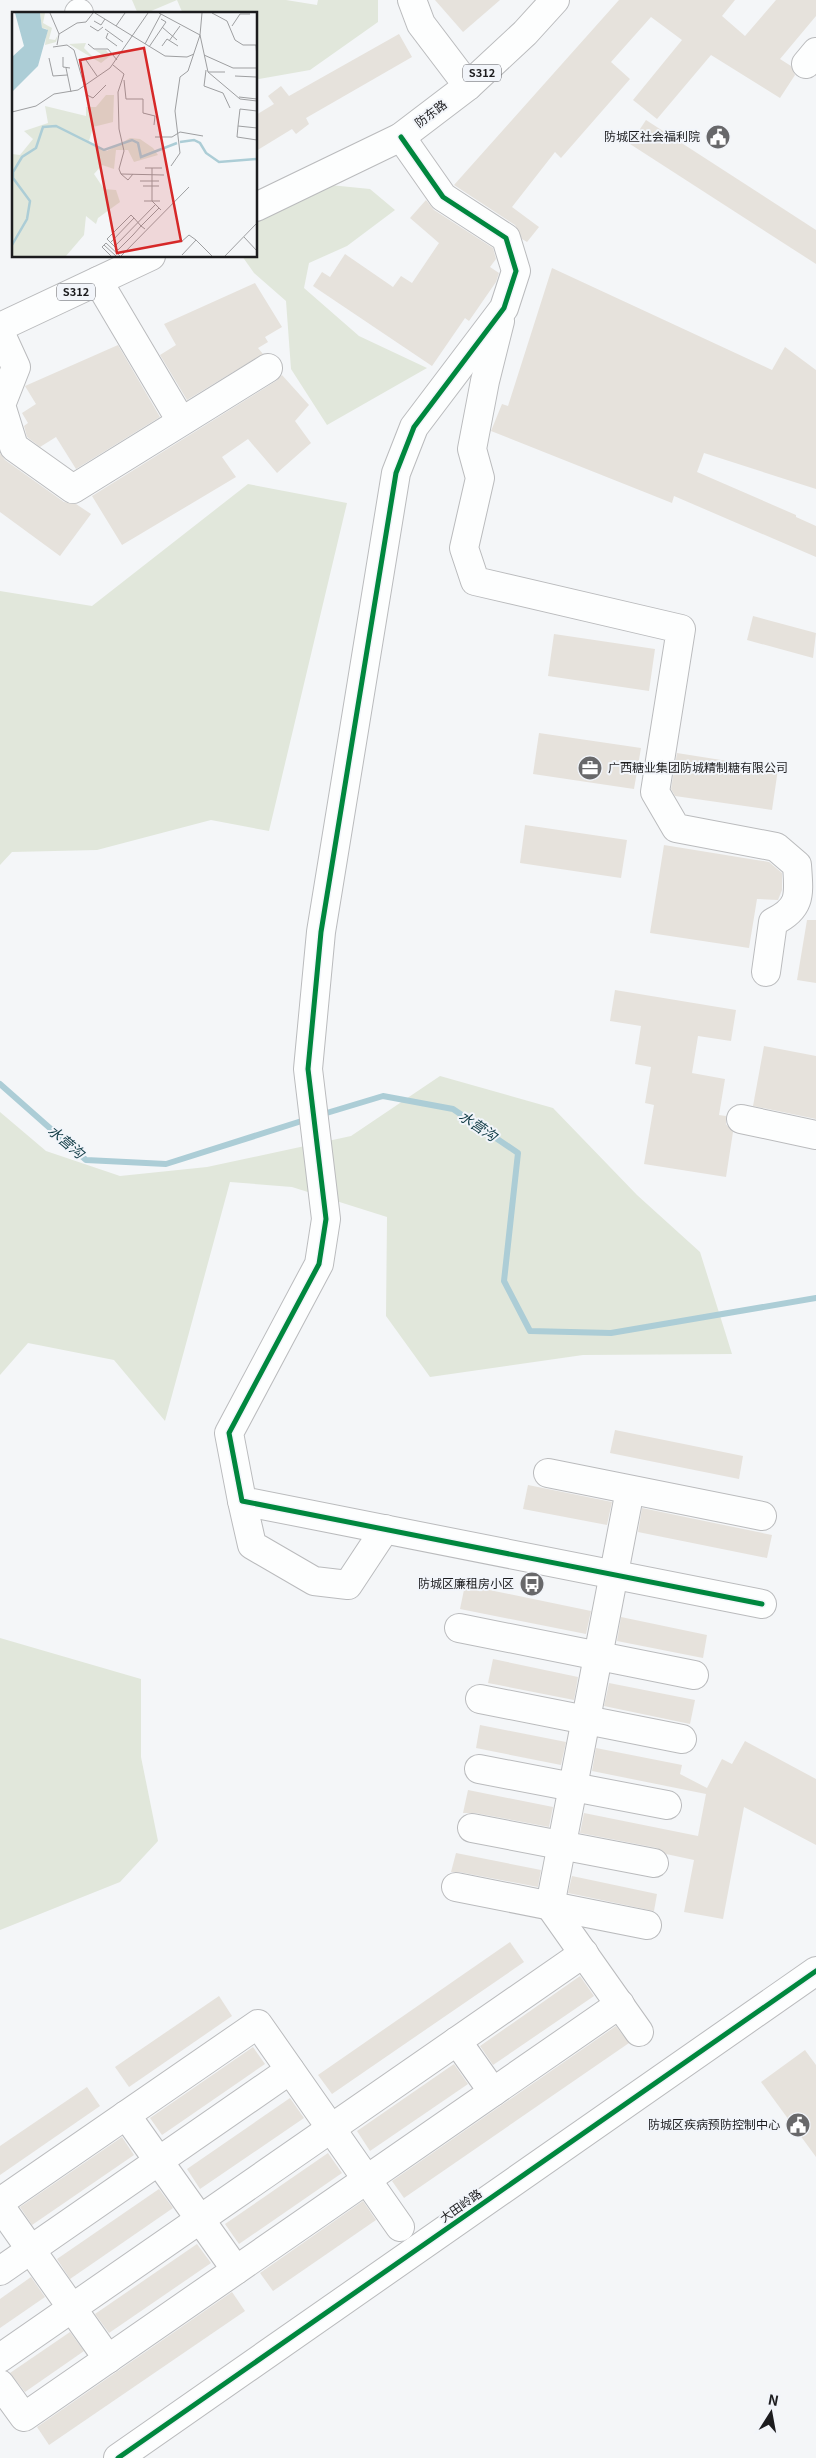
<svg xmlns="http://www.w3.org/2000/svg" width="816" height="2458" font-family="Georgia,'Noto Sans SC',serif">
<rect width="100%" height="100%" fill="#f4f6f8"/>
<g fill="#e1e7db">
<polygon points="132,0 286,0 317,5 318,0 378,0 378,22 310,70 259,79 256,78 256,14 183,14 177,0 144,14 138,14"/>
<polygon points="330,185 370,189 395,210 347,246 309,263 304,288 359,336 427,368 327,425 291,369 286,301 254,273 242,256 256,256 256,217"/>
<polygon points="248,484 347,503 269,831 211,820 97,850 12,852 0,865 0,591 92,606"/>
<polygon points="440,1076 553,1108 637,1195 700,1252 732,1354 583,1355 430,1377 386,1316 387,1217 292,1187 230,1182 165,1421 114,1360 28,1343 0,1375 0,1112 46,1151 120,1176 207,1167 351,1136"/>
<polygon points="0,1638 141,1679 141,1757 158,1841 120,1882 0,1930"/>
</g>
<g fill="none" stroke-linecap="round" stroke-linejoin="round">
<g stroke="#accdd6" stroke-width="6">
<polyline points="0,1084 86,1160 166,1164 308,1119"/>
<polyline points="320,1115 383,1096 453,1109 518,1153 504,1281 530,1331 611,1333 816,1298"/>
</g>
</g>
<g fill="#e6e2dc">
<polygon points="435,0 500,0 463,32"/>
<polygon points="619,0 735,0 722,16 745,36 776,0 816,0 816,16 780,59 791,66 795,75 780,98 711,55 657,119 633,100 682,40 651,17 611,62 630,79 561,158 555,152 512,207 539,227 527,242 522,239 515,225 454,185"/>
<polygon points="399,34 412,57 306,118 309,124 296,134 292,129 256,151 256,115 274,104 268,96 281,86 289,96"/>
<polygon points="646,120 816,230 816,264 630,144"/>
<polygon points="426,200 434,210 493,248 496,259 490,267 499,273 496,282 469,321 465,318 432,366 313,286 322,272 330,277 345,254 393,287 401,276 412,283 439,243 410,218"/>
<polygon points="552,268 772,370 785,347 816,370 816,489 704,453 697,472 796,515 796,517 816,526 816,557 674,496 672,503 491,431 502,404 508,406"/>
<polygon points="255,283 282,327 265,337 268,342 258,348 263,354 187,400 160,355 176,345 164,324"/>
<polygon points="118,345 160,417 76,469 56,437 40,447 27,437 24,426 28,423 22,413 36,404 25,386"/>
<polygon points="282,375 309,405 295,421 311,443 277,473 248,439 222,457 236,477 122,545 92,496 276,381"/>
<polygon points="0,453 5,460 64,502 76,504 91,514 60,556 0,512"/>
<polygon points="753,616 816,633 813,658 747,640"/>
<polygon points="554,634 655,649 649,691 548,676"/>
<polygon points="539,733 641,748 634,789 533,774"/>
<polygon points="677,753 778,769 772,810 675,796 671,789"/>
<polygon points="525,825 627,840 621,878 520,863"/>
<polygon points="664,845 769,862 782,873 782,890 778,900 757,899 749,948 650,933"/>
<polygon points="807,920 816,920 816,983 797,980"/>
<polygon points="615,990 736,1010 731,1041 698,1036 692,1073 725,1079 719,1115 726,1116 726,1124 733,1132 726,1177 644,1164 654,1105 645,1103 651,1067 635,1064 641,1026 610,1021"/>
<polygon points="764,1046 816,1056 816,1119 753,1106"/>
<polygon points="615,1430 743,1456 739,1479 610,1453"/>
<polygon points="528,1485 612,1502 607,1525 523,1509"/>
<polygon points="642,1508 772,1535 767,1558 638,1532"/>
<polygon points="465,1585 591,1611 586,1634 460,1609"/>
<polygon points="621,1617 707,1635 703,1658 617,1641"/>
<polygon points="493,1659 578,1677 574,1700 488,1683"/>
<polygon points="609,1683 695,1700 690,1724 604,1706"/>
<polygon points="480,1725 566,1742 561,1765 476,1748"/>
<polygon points="745,1741 816,1779 816,1845 744,1807 723,1919 684,1912 694,1860 666,1854 657,1848 580,1833 584,1813 698,1836 706,1794 592,1771 596,1748 682,1765 680,1774 707,1788 722,1759 732,1764"/>
<polygon points="468,1790 553,1807 549,1827 475,1813 463,1813"/>
<polygon points="456,1853 541,1870 538,1887 459,1872 451,1872"/>
<polygon points="572,1876 657,1894 654,1911 568,1893"/>
<polygon points="510,1942 524,1962 332,2094 318,2075"/>
<polygon points="580,1976 594,1996 493,2065 480,2046"/>
<polygon points="219,1996 232,2016 129,2087 115,2067"/>
<polygon points="616,2026 629,2043 404,2198 392,2181"/>
<polygon points="253,2047 265,2064 162,2135 150,2118"/>
<polygon points="805,2050 816,2065 816,2157 761,2082"/>
<polygon points="454,2064 468,2084 370,2151 357,2131"/>
<polygon points="87,2087 100,2106 0,2175 0,2146"/>
<polygon points="290,2098 304,2118 200,2189 187,2169"/>
<polygon points="122,2137 134,2155 32,2225 20,2207"/>
<polygon points="328,2153 342,2173 239,2244 225,2224"/>
<polygon points="159,2189 173,2208 70,2279 57,2259"/>
<polygon points="363,2201 376,2220 273,2291 260,2273"/>
<polygon points="197,2244 211,2263 109,2333 95,2314"/>
<polygon points="31,2277 45,2297 0,2328 0,2299"/>
<polygon points="232,2292 245,2311 49,2445 37,2427"/>
<polygon points="70,2332 84,2351 25,2392 10,2373"/>
</g>
<g fill="none" stroke-linecap="round" stroke-linejoin="round">
<defs>
<g id="minor">
<polyline points="412,0 421,24 468,86"/>
<polyline points="79,13 79,14"/>
<polyline points="806,64 816,52"/>
<polyline points="401,137 443,197 506,238 516,271 504,308 414,427 396,473 321,932 308,1069 326,1219 319,1264 229,1433 242,1501 762,1604"/>
<polyline points="98,281 181,421"/>
<path d="M500 321 485 381 472 449 480 478 464 548 475 581 681 629 655 792 676 828 776 847 797 865C799 894 802 908 773 922L766 972"/>
<polyline points="0,332 16,367 1,405 14,447 73,489 268,368"/>
<polyline points="741,1119 816,1135"/>
<polyline points="548,1473 762,1516"/>
<polyline points="630,1490 550,1906 639,2032"/>
<polyline points="242,1501 252,1545 314,1581 348,1585 385,1529"/>
<polyline points="459,1628 694,1675"/>
<polyline points="480,1699 682,1739"/>
<polyline points="479,1769 667,1805"/>
<polyline points="472,1828 654,1863"/>
<polyline points="456,1887 647,1925"/>
<polyline points="457,2041 493,2092"/>
<polyline points="126,2115 236,2270"/>
<polyline points="0,2202 258,2024 400,2227"/>
<polyline points="0,2206 108,2359"/>
<polyline points="0,2271 290,2070"/>
<polyline points="0,2358 584,1953"/>
<polyline points="0,2384 24,2417 620,2004"/>
<polyline points="118,2458 816,1971"/>
</g>
<g id="major">
<polyline points="256,207 401,137 468,86 525,33 555,0"/>
<polyline points="0,327 151,256"/>
</g>
</defs>
<use href="#minor" stroke="#babbbd" stroke-width="30"/>
<use href="#major" stroke="#babbbd" stroke-width="30"/>
<use href="#minor" stroke="#fdfefe" stroke-width="28"/>
<use href="#major" stroke="#fdfefe" stroke-width="28"/>
<defs>
<g id="cycleway">
<polyline points="401,137 443,197 506,238 516,271 504,308 414,427 396,473 321,932 308,1069 326,1219 319,1264 229,1433 242,1501 762,1604"/>
<polyline points="118,2458 816,1971"/>
</g>
</defs>
<use href="#cycleway" stroke="#f2f5fa" stroke-width="8"/>
<use href="#cycleway" stroke="#00873e" stroke-width="5"/>
</g>
<defs>
<symbol id="civic-disc" viewBox="-11 -11 22 22"><circle r="9.5" fill="#68686a" stroke="#f2f5fa"/><path d="M-.6-6.5H3V-4.5H.6V-3L4-1V1h2V6H-6V1h2V-1L-.6-3ZM-1.2 2.5V6h2.4V2.5Z" fill="#fff"/></symbol>
<symbol id="office-disc" viewBox="-11 -11 22 22"><circle r="9.5" fill="#68686a" stroke="#f2f5fa"/><path d="M-6-3h4V-5.5h4V-3h4V5H-6ZM-1-4.5V-3h2v-1.5ZM-6 0V1H6V0Z" fill="#fff"/></symbol>
<symbol id="bus-disc" viewBox="-11 -11 22 22"><circle r="9.5" fill="#68686a" stroke="#f2f5fa"/><path d="M-5-6H5V4H4V6H2V4H-2V6H-4V4H-5ZM-3.5-4V0h7V-4ZM-3.5 1.2v1.5H-2V1.2ZM2 1.2v1.5H3.5V1.2Z" fill="#fff"/></symbol>
</defs>
<g fill-rule="evenodd">
<use href="#civic-disc" x="704" y="123" width="28" height="28"/>
<use href="#office-disc" x="576" y="754" width="28" height="28"/>
<use href="#bus-disc" x="518" y="1570" width="28" height="28"/>
<use href="#civic-disc" x="784" y="2111" width="28" height="28"/>
</g>
<g text-anchor="middle" stroke-width="4" stroke-linejoin="round" paint-order="stroke">
<g fill="#f2f5fa" stroke="#5c5d60" stroke-width="1">
<rect x="463" y="64.5" width="38" height="17" rx="4"/>
<rect x="57" y="283.5" width="38" height="17" rx="4"/>
</g>
<g font-size="11" font-weight="bold" fill="#1c1c1e">
<text x="482" y="77">S312</text>
<text x="76" y="296">S312</text>
</g>
<g font-size="12" fill="#1c1c1e" stroke="#f2f5fa">
<text transform="translate(431 114) rotate(-37)" y="4">防东路</text>
<text transform="translate(461 2206) rotate(-35)" y="4">大田岭路</text>
</g>
<g font-size="12" fill="#1c1c1e" stroke="#f2f5fa" text-anchor="end">
<text x="700" y="141">防城区社会福利院</text>
<text x="608" y="772" text-anchor="start">广西糖业集团防城精制糖有限公司</text>
<text x="514" y="1588">防城区廉租房小区</text>
<text x="780" y="2129">防城区疾病预防控制中心</text>
</g>
<g font-size="14" font-style="italic" fill="#0e3943" stroke="#f2f5fa">
<text transform="translate(478 1126) rotate(34)" y="5">水营沟</text>
<text transform="translate(66 1142) rotate(40)" y="5">水营沟</text>
</g>
</g>
<g transform="translate(12 12)">
<rect width="245" height="245" fill="#f4f6f8"/>
<path d="M28 1H33L31 11 40 16 37 27 43 28 46 23 44 30 33 33 35 17 30 16ZM74 31 72 36 80 44H92L83 38H94L98 44 89 51 57 32ZM94 83H102L101 110 81 115 77 129 95 139 118 126 128 127 141 136 146 143 122 150 116 138H104L102 157 90 153 82 162 92 177 104 178 108 190 86 206 84 212 74 204 72 223 54 244H0V142L8 143 21 127 12 119 36 111 33 94 74 104V95H84Z" fill="#e1e7db"/>
<path d="M3 1H28L30 16 36 18 26 54 0 80V45L12 34Z" fill="#accdd6"/>
<path fill="none" stroke="#accdd6" stroke-width="2.5" d="M168 130 182 128 188 131 194 141 207 150 245 147M0 233 15 207 18 189 1 166V160L10 145 24 136 31 115 44 114 92 138 120 128 126 131 129 145 165 131"/>
<path fill="none" stroke="#9e9fa1" stroke-width="1" d="M38 1 47 22M83 1 153 44 175 45 182 42M147 1 188 23 176 59 168 65 163 99 168 141 159 154M190 1 188 23 196 60 228 87 245 89M200 1 215 9 223 28 231 33H244L245 46M82 9 89 13 93 7M78 14 86 19 91 15M104 14 113 1M220 14 228 2H238M150 15 165 28M93 17 111 30M96 21 94 26 105 34M157 29 168 14M76 32 82 37H96L105 48M133 32 149 2M45 33 47 22 65 11 74 10 81 1M150 34 155 27 166 34M41 35 55 33 62 38 75 83 81 86 94 73M137 35 154 10 149 7M192 43 221 56H245M51 45V55L58 56M37 46 41 64 55 63M74 48 85 64M101 53 112 62 106 80 107 117 112 139 107 157 109 162 152 163M54 56 59 80M194 58 192 74 211 81 218 96M196 60H213M223 64 244 65M245 64V86M112 68 114 87H131V101L143 104 142 113M227 85 245 87M245 99 228 97 226 114 245 116M0 100 24 94 42 82 66 78 98 56 136 1M226 114 225 125 245 128M143 125H160L168 120 191 124M133 156H150M140 156V189L149 198M109 162 116 168 121 162M128 169H147M131 174H147M132 189H148M133 217 129 214 122 206 119 203 95 227 106 238 121 223 129 214 147 196M232 225 245 239M184 228 200 244M99 230 122 206M169 230 177 223 184 228 170 243M92 233 94 231 108 244M92 233 104 244M92 233 90 235 99 244M103 234 143 193M109 244 177 175M213 244 245 211"/>
<path fill="#d62828" fill-opacity="0.15" stroke="#d62828" stroke-width="2.5" d="M132 36 169 229 105 241 68 48Z"/>
<rect width="245" height="245" fill="none" stroke="#1c1c1e" stroke-width="2.5"/>
</g>
<g transform="translate(771 2413) rotate(11)" stroke="#f2f5fa" stroke-width="4" paint-order="stroke">
<path d="M0-4L9 19L0 12L-9 19Z" fill="#1c1c1e"/>
<text y="-8" font-size="14" font-weight="bold" text-anchor="middle" fill="#1c1c1e">N</text>
</g>
</svg>
